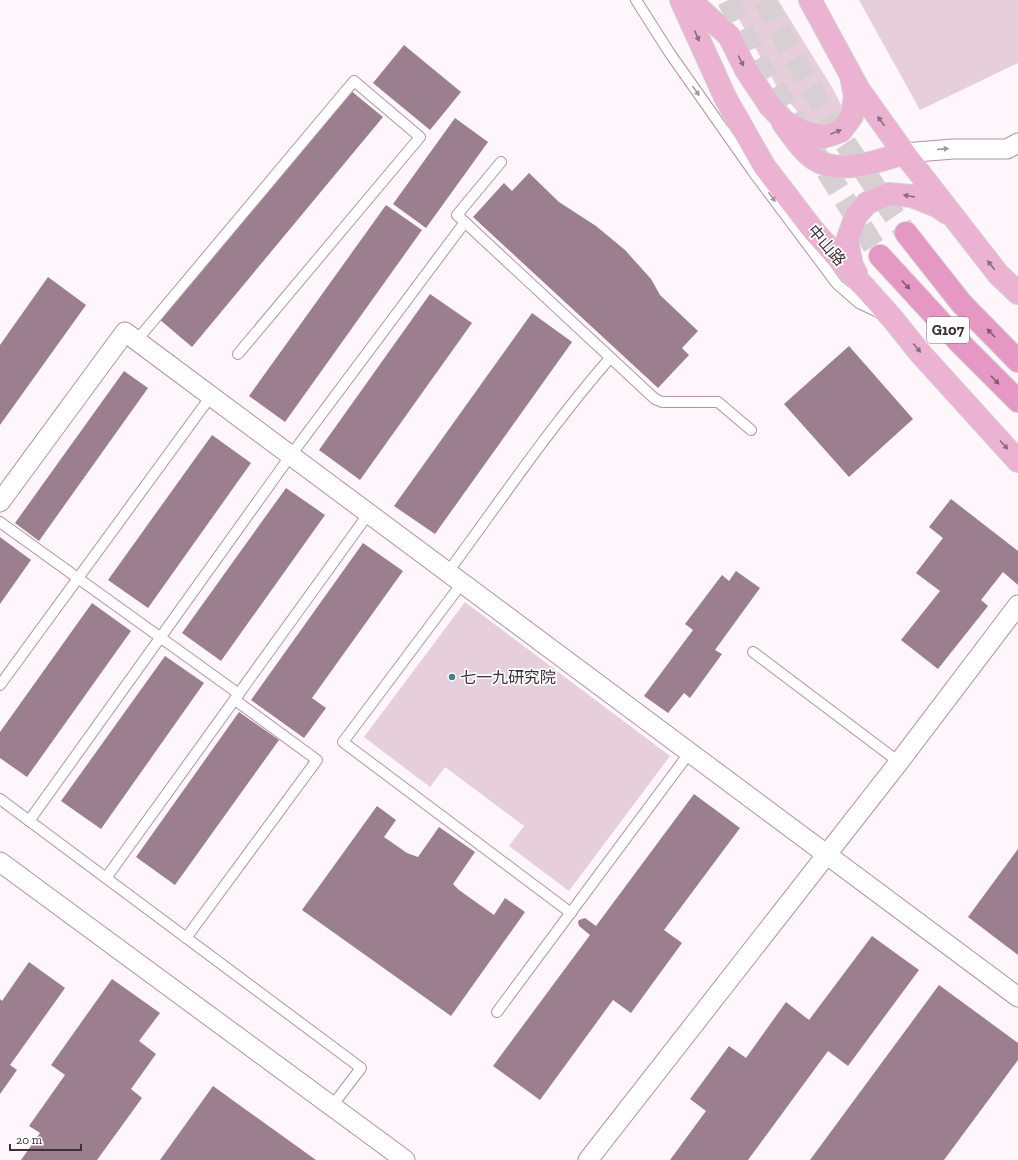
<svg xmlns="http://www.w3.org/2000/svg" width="1018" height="1160" font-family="'Zilla Slab','Noto Sans SC',serif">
<rect width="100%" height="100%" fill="#fef6fa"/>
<g fill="#e6ceda">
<path d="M728 0H778L833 89 843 109C832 127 830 126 810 126L779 90Z"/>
<polygon points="859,0 1018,0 1018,63 920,110"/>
<polygon points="465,602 670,756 569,891 509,846 524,826 445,767 430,787 364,737"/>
</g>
<g fill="#9c7f8e">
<polygon points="404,45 461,92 430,130 373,83"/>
<polygon points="350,90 383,117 192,347 159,319"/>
<polygon points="455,118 488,142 426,228 393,204"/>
<polygon points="529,173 559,202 596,226 625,250 651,279 660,295 698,331 682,348 689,355 658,388 473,217 504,183 512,191"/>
<polygon points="386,205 422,230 285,422 249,396"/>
<polygon points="48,277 86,305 0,425 0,345"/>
<polygon points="430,294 472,323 360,480 319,450"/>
<polygon points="532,313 572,342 435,534 394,506"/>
<polygon points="849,346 913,419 849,477 784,404"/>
<polygon points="124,371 148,388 39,541 15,523"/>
<polygon points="212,435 251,463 148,608 108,580"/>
<polygon points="286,488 325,515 221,661 182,633"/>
<polygon points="951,499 1018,551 1018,585 1003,572 981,600 988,606 938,669 901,640 940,591 916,573 943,538 929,527"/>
<polygon points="0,537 31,560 0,604"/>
<polygon points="363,543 403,571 312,698 326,708 304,738 251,700"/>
<polygon points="736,571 760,588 715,650 722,654 690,698 684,693 668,713 644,696 693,630 685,624 722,575 729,581"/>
<polygon points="92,603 131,631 27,777 0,758 0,732"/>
<polygon points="165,656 204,683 101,829 61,801"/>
<polygon points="239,712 279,740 175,885 136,857"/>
<polygon points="694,794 740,828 664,930 682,943 631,1013 613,1000 540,1100 493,1066 590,935 579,926 578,922 579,920 585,918 596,926"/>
<polygon points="377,806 396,820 384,837 407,853 418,857 439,827 475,852 453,884 459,890 494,915 505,898 525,912 451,1016 302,910"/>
<polygon points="1018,849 1018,955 968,917"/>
<polygon points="872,936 919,970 848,1066 828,1051 748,1160 670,1160 706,1111 690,1099 729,1046 746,1058 786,1002 809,1020"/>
<polygon points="29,962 65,988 10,1065 17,1070 0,1094 0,999 2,1001"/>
<polygon points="112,979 160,1013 139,1041 156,1054 131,1089 142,1098 97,1160 21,1160 40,1133 29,1126 65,1075 51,1065"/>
<polygon points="939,985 1018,1043 1018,1060 944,1160 810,1160"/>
<polygon points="213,1086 316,1160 160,1160"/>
</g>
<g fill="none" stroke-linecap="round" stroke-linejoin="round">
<g stroke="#d8cfd3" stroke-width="22" stroke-dasharray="22 11" stroke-linecap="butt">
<polyline points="728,0 761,66 880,256"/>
<polyline points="764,0 792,54 829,119 906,233"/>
</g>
<defs>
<g id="service">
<polyline points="636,0 669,52 754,173 837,284 859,303 878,312"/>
<polyline points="501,162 457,215 655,399 662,402 718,402 751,430"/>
<polyline points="137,340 354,81 420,137 238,354"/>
<polyline points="0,522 239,694"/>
<path d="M448 572C501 500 551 426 610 358"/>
<polyline points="462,583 343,742 571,913"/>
<polyline points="753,652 899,762"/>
<polyline points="0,685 211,396"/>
<polyline points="0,799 361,1068 332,1106"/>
<polyline points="29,821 291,455 465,222"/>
<polyline points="106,878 369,513"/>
<polyline points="186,938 317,760 235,700"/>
<polyline points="497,1012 690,752"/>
</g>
<g id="minor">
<polyline points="904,153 953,149 1007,149 1018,143"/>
<polyline points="0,502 125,332 1018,997"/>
<polyline points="0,862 405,1160"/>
<polyline points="588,1160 899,762 1018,605"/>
</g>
<g id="primary">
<polyline points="681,0 726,99 764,166 813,230 892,318 920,353 1018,461"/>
<polyline points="690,0 729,36 746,70 770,106 785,122 804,132 823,137 841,131 852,116 855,96 852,81"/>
<polyline points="810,0 859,90 904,153 998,274 1018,293"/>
<path d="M783 123C793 136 803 152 816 160 839 175 880 161 904 153"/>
<polyline points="856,273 852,266 847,241 856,216 867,203 889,194 912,196 937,206 947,213"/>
</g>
<g id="trunk">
<polyline points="906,233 962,304 1018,361"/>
<polyline points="880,256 960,343 1018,401"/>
</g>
</defs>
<use href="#service" stroke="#b493a4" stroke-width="12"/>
<use href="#minor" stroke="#b493a4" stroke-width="21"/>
<use href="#primary" stroke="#d5d2d3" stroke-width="24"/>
<use href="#trunk" stroke="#d5d2d3" stroke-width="24"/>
<use href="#service" stroke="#fff" stroke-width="10"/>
<use href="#minor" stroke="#fff" stroke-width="19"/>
<use href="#primary" stroke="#ebb2d2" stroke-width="22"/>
<use href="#trunk" stroke="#e498c3" stroke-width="22"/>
</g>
<defs><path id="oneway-solid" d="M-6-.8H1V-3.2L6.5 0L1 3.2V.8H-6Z"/></defs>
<g fill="#8c6b7d">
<use href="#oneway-solid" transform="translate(697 36) rotate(66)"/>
<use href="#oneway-solid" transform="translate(741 61) rotate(64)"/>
<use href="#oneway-solid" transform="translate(881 121) rotate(-126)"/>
<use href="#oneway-solid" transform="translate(836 132) rotate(-22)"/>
<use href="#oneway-solid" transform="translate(909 196) rotate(-170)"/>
<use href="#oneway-solid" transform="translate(991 265) rotate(-128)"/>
<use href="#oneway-solid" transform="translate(917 348) rotate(50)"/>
<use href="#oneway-solid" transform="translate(1004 445) rotate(48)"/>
</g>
<g fill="#9f989c">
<use href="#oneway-solid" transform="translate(696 91) rotate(55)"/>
<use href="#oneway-solid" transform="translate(943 149) rotate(-5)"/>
<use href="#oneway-solid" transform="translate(772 197) rotate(53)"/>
</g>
<g fill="#815a70">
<use href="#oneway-solid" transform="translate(906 285) rotate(47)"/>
<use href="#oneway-solid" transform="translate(991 333) rotate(-134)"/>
<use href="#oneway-solid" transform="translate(995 380) rotate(46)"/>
</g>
<circle fill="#3f868e" stroke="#fff" stroke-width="1.5" cx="452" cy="677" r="4"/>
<g text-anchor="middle" stroke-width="3.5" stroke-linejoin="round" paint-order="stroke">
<rect fill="#fff" stroke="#796f74" stroke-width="1" x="927" y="317" width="42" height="26" rx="3"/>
<g font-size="15" font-weight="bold" fill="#3f3138">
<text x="948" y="335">G107</text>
</g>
<g font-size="16" fill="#3f3138" stroke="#fff">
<text transform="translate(827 245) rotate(49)" y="6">中山路</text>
</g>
<g font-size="16" fill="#3f3138" stroke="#fff" text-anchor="start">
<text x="460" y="683">七一九研究院</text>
</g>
</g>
<path d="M10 1144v6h71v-6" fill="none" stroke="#3f3138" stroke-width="2"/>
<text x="16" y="1144" font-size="12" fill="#3f3138" stroke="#ffffff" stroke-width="3" paint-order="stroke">20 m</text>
</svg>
